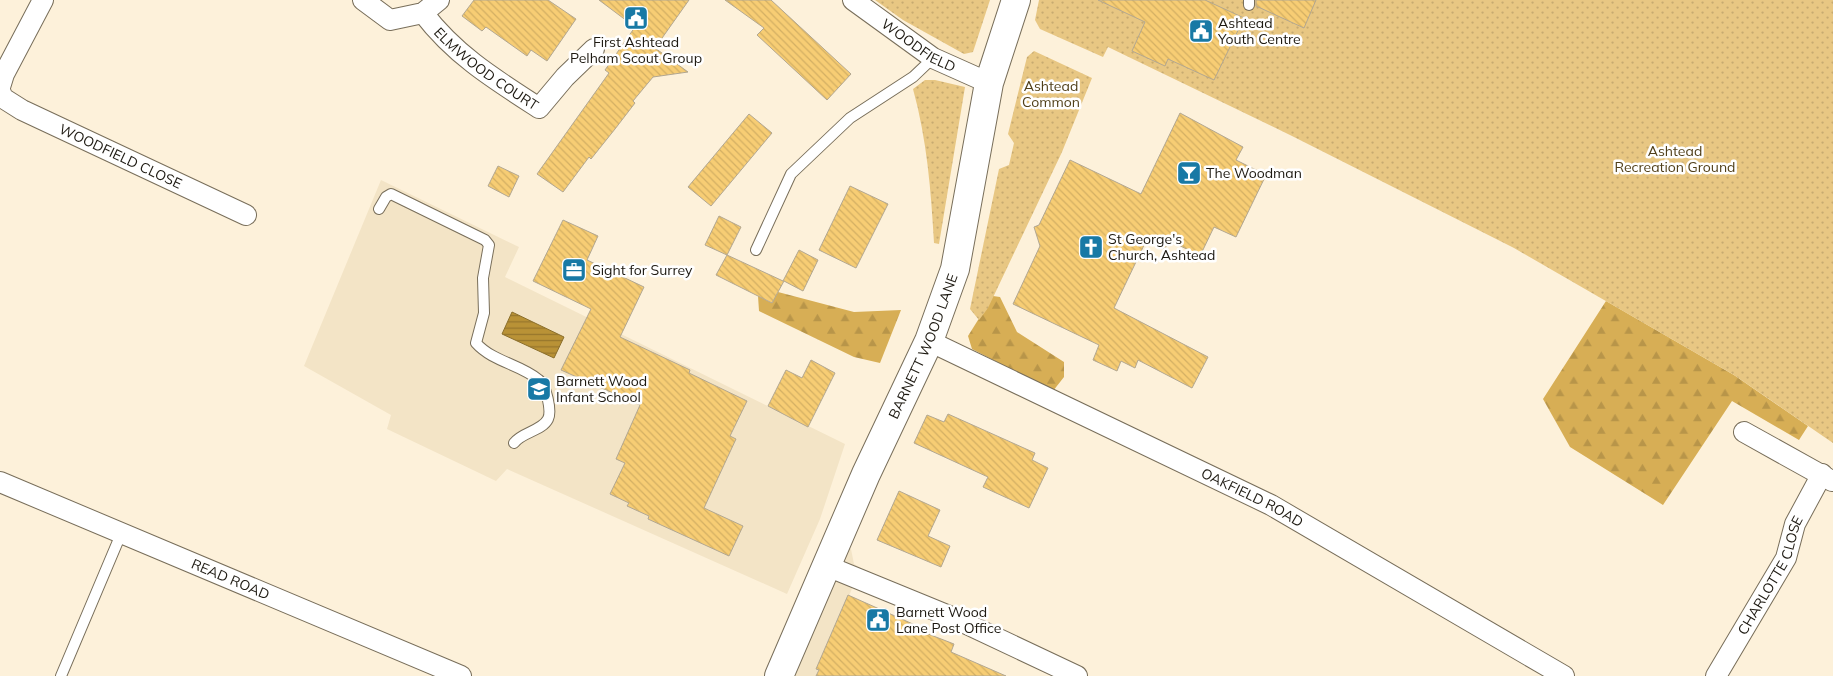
<svg xmlns="http://www.w3.org/2000/svg" width="1833" height="676" font-family="Mulish,sans-serif">
<defs>
<pattern id="forest-firs" width="22" height="20" patternUnits="userSpaceOnUse" patternTransform="scale(1.25)"><rect width="22" height="20" fill="#d7ae55"/><path d="M5 1l3.5 6h-7zM16 11l3.5 6h-7z" fill="#b89549"/></pattern>
<pattern id="park-dots" width="8" height="8" patternUnits="userSpaceOnUse" patternTransform="scale(1.25)"><rect width="8" height="8" fill="#e8c783"/><path d="M2 2h.1M6 6h.1" fill="none" stroke="#c7aa70" stroke-width="1.8" stroke-linecap="round"/></pattern>
<pattern id="water-rules" width="6" height="5" patternUnits="userSpaceOnUse" patternTransform="scale(1.25)"><rect width="6" height="5" fill="#b99236"/><path d="M0 2.5h6" fill="none" stroke="#96762c"/></pattern>
<pattern id="building-back-hatch" width="6" height="6" patternUnits="userSpaceOnUse" patternTransform="scale(1.25)"><rect width="6" height="6" fill="#f7cd74"/><path d="M-1 5l2 2M0 0l6 6M5-1l2 2" fill="none" stroke="#d3af63"/></pattern>
</defs>
<rect width="100%" height="100%" fill="#fdf1da"/>
<g fill="#f3e4c6">
<polygon points="381,180 519,247 505,277 845,444 820,519 787,594 507,469 496,481 387,429 391,415 304,366"/>
<polygon points="825,539 851,549 854,564 861,568 817,669 819,670 816,676 768,676"/>
</g>
<g fill="url(#forest-firs)">
<polygon points="778,292 854,312 901,310 880,363 854,357 759,311 758,296 772,303"/>
<polygon points="993,296 1000,297 1017,332 1064,362 1064,377 1053,391 972,349 968,336"/>
<polygon points="1606,301 1734,375 1808,426 1799,440 1732,401 1663,505 1570,447 1543,399"/>
</g>
<g fill="url(#park-dots)">
<polygon points="875,0 990,0 973,52 964,54 903,20"/>
<polygon points="1039,0 1833,0 1833,443 1734,375 1514,248 1292,136 1108,47 1103,57 1040,29 1035,20"/>
<polygon points="1034,51 1092,78 1062,152 988,308 979,320 970,309 999,169 1009,165 1014,143 1008,134 1027,57"/>
<path d="M925 80H935L965 87 939 244 934 243C931 190 927 140 913 89Z"/>
</g>
<polygon fill="url(#water-rules)" stroke="#8a6e2b" points="512,312 564,337 554,358 502,334"/>
<g fill="url(#building-back-hatch)" stroke="#b2a791">
<polygon points="474,0 548,0 576,19 547,61 531,50 527,56 486,27 482,31 462,16"/>
<polygon points="599,0 689,0 655,48 688,72 653,77 633,101 635,103 615,129 591,159 589,157 563,192 537,174 609,73 605,70 635,27"/>
<polygon points="725,0 771,0 851,74 827,100 757,35 764,28"/>
<polygon points="1098,0 1205,0 1244,18 1214,80 1168,59 1165,66 1132,51 1145,22"/>
<polygon points="1256,0 1316,0 1304,28 1256,6"/>
<polygon points="1180,113 1243,147 1236,160 1266,175 1236,237 1214,227 1200,256 1169,240 1165,249 1146,241 1114,308 1208,357 1192,388 1138,360 1135,368 1121,361 1117,371 1093,360 1099,345 1013,304 1040,246 1034,227 1039,225 1070,160 1141,194"/>
<polygon points="749,114 772,133 711,206 688,187"/>
<polygon points="498,166 519,176 509,197 488,186"/>
<polygon points="850,186 888,204 856,268 819,250"/>
<polygon points="719,216 741,227 727,255 705,245"/>
<polygon points="563,220 598,236 587,260 644,287 620,337 690,370 689,373 747,401 730,436 736,439 704,508 743,526 729,556 648,519 649,516 627,506 629,503 610,494 625,463 616,459 640,405 561,370 591,309 533,281"/>
<polygon points="799,250 818,260 803,291 784,281 772,303 716,275 727,255 783,281"/>
<polygon points="811,360 835,373 808,427 768,406 786,370 802,378"/>
<polygon points="948,414 1035,453 1032,460 1048,468 1029,508 983,487 988,477 914,443 927,415 944,422"/>
<polygon points="899,491 940,510 928,536 950,546 941,567 877,540"/>
<polygon points="848,595 924,629 923,632 954,644 951,652 1006,676 816,676 819,670 816,669"/>
</g>
<g fill="none" stroke-linecap="round" stroke-linejoin="round">
<defs>
<g id="lane">
<polyline points="1249,5 1249,0"/>
<path d="M379 209 386 197 391 194 485 240 489 245 483 278 484 313 476 343C493 362 520 364 539 380 546 385 552 411 548 419 542 431 522 432 514 443"/>
<polyline points="756,250 791,174 850,118 913,77 933,58"/>
<polyline points="61,676 121,534"/>
</g>
<g id="street">
<polyline points="363,0 390,20 423,13 439,0"/>
<path id="s1" d="M853 0 933 58 989 83"/>
<path id="s2" d="M423 13C455 55 494 79 539 108L565 77 594 49"/>
<polyline points="0,87 4,74 43,0"/>
<path id="s3" d="M0 91 3 98 22 110 246 215"/>
<path id="s4" d="M929 341 1271 505 1564 676"/>
<polyline points="1744,432 1832,481"/>
<path id="s5" d="M0 482 461 676"/>
<polyline points="827,566 954,618 1077,676"/>
<path id="s6" d="M1716 676 1786 558 1795 524 1822 474"/>
</g>
<g id="secondary">
<path id="s7" d="M779 676 866 474 929 341 955 269 989 83 1016 0"/>
</g>
</defs>
<use href="#lane" stroke="#786e5a" stroke-width="12"/>
<use href="#street" stroke="#786e5a" stroke-width="22"/>
<use href="#secondary" stroke="#786e5a" stroke-width="30"/>
<use href="#lane" stroke="#fff" stroke-width="10"/>
<use href="#street" stroke="#fff" stroke-width="20"/>
<use href="#secondary" stroke="#fff" stroke-width="28"/>
</g>
<defs>
<symbol id="civic-square" viewBox="-11 -11 22 22"><rect x="-9" y="-9" width="18" height="18" rx="4" fill="#1879a5" stroke="#fff"/><path d="M-.6-6.5H3V-4.5H.6V-3L4-1V1h2V6H-6V1h2V-1L-.6-3ZM-1.2 2.5V6h2.4V2.5Z" fill="#fff"/></symbol>
<symbol id="bar-square" viewBox="-11 -11 22 22"><rect x="-9" y="-9" width="18" height="18" rx="4" fill="#1879a5" stroke="#fff"/><path d="M-6-5H6L.8 .8V4.5H3.5V6h-7V4.5H-.8V.8Z" fill="#fff"/></symbol>
<symbol id="church-square" viewBox="-11 -11 22 22"><rect x="-9" y="-9" width="18" height="18" rx="4" fill="#1879a5" stroke="#fff"/><path d="M-1.2-6h2.4v3.5h3.3v2.4h-3.3V6h-2.4V-.1h-3.3v-2.4h3.3Z" fill="#fff"/></symbol>
<symbol id="office-square" viewBox="-11 -11 22 22"><rect x="-9" y="-9" width="18" height="18" rx="4" fill="#1879a5" stroke="#fff"/><path d="M-6-3h4V-5.5h4V-3h4V5H-6ZM-1-4.5V-3h2v-1.5ZM-6 0V1H6V0Z" fill="#fff"/></symbol>
<symbol id="school-square" viewBox="-11 -11 22 22"><rect x="-9" y="-9" width="18" height="18" rx="4" fill="#1879a5" stroke="#fff"/><path d="M0-5L7-2L0 1L-7-2ZM-4 1L0 2.5L4 1V4Q0 6-4 4Z" fill="#fff"/></symbol>
</defs>
<g fill-rule="evenodd">
<use href="#civic-square" x="622" y="4" width="28" height="28"/>
<use href="#civic-square" x="1187" y="17" width="28" height="28"/>
<use href="#bar-square" x="1175" y="159" width="28" height="28"/>
<use href="#church-square" x="1077" y="233" width="28" height="28"/>
<use href="#office-square" x="560" y="256" width="28" height="28"/>
<use href="#school-square" x="525" y="375" width="28" height="28"/>
<use href="#civic-square" x="864" y="606" width="28" height="28"/>
</g>
<g text-anchor="middle" stroke-width="5" stroke-linejoin="round" paint-order="stroke">
<g font-size="14" fill="#1d1911" stroke="#fff" text-anchor="start">
<text x="1218" y="28">Ashtead<tspan x="1218" dy="16">Youth Centre</tspan></text>
<text x="636" y="47" text-anchor="middle">First Ashtead<tspan x="636" dy="16">Pelham Scout Group</tspan></text>
<text x="1206" y="178">The Woodman</text>
<text x="1108" y="244">St George's<tspan x="1108" dy="16">Church, Ashtead</tspan></text>
<text x="592" y="275">Sight for Surrey</text>
<text x="556" y="386">Barnett Wood<tspan x="556" dy="16">Infant School</tspan></text>
<text x="896" y="617">Barnett Wood<tspan x="896" dy="16">Lane Post Office</tspan></text>
</g>
<g font-size="14" fill="#1d1911" stroke="#fff">
<text dy="5" stroke="none"><textPath href="#s1" startOffset="80">WOODFIELD</textPath></text>
<text dy="5" stroke="none"><textPath href="#s2" startOffset="85">ELMWOOD COURT</textPath></text>
<text dy="5" stroke="none"><textPath href="#s3" startOffset="139">WOODFIELD CLOSE</textPath></text>
<text dy="5" stroke="none"><textPath href="#s7" startOffset="360">BARNETT WOOD LANE</textPath></text>
<text dy="5" stroke="none"><textPath href="#s4" startOffset="359">OAKFIELD ROAD</textPath></text>
<text dy="5" stroke="none"><textPath href="#s6" startOffset="115">CHARLOTTE CLOSE</textPath></text>
<text dy="5" stroke="none"><textPath href="#s5" startOffset="250">READ ROAD</textPath></text>
</g>
<g font-size="14" fill="#503f19" stroke="#fff">
<text x="1051" y="91">Ashtead<tspan x="1051" dy="16">Common</tspan></text>
<text x="1675" y="156">Ashtead<tspan x="1675" dy="16">Recreation Ground</tspan></text>
</g>
</g>
</svg>
